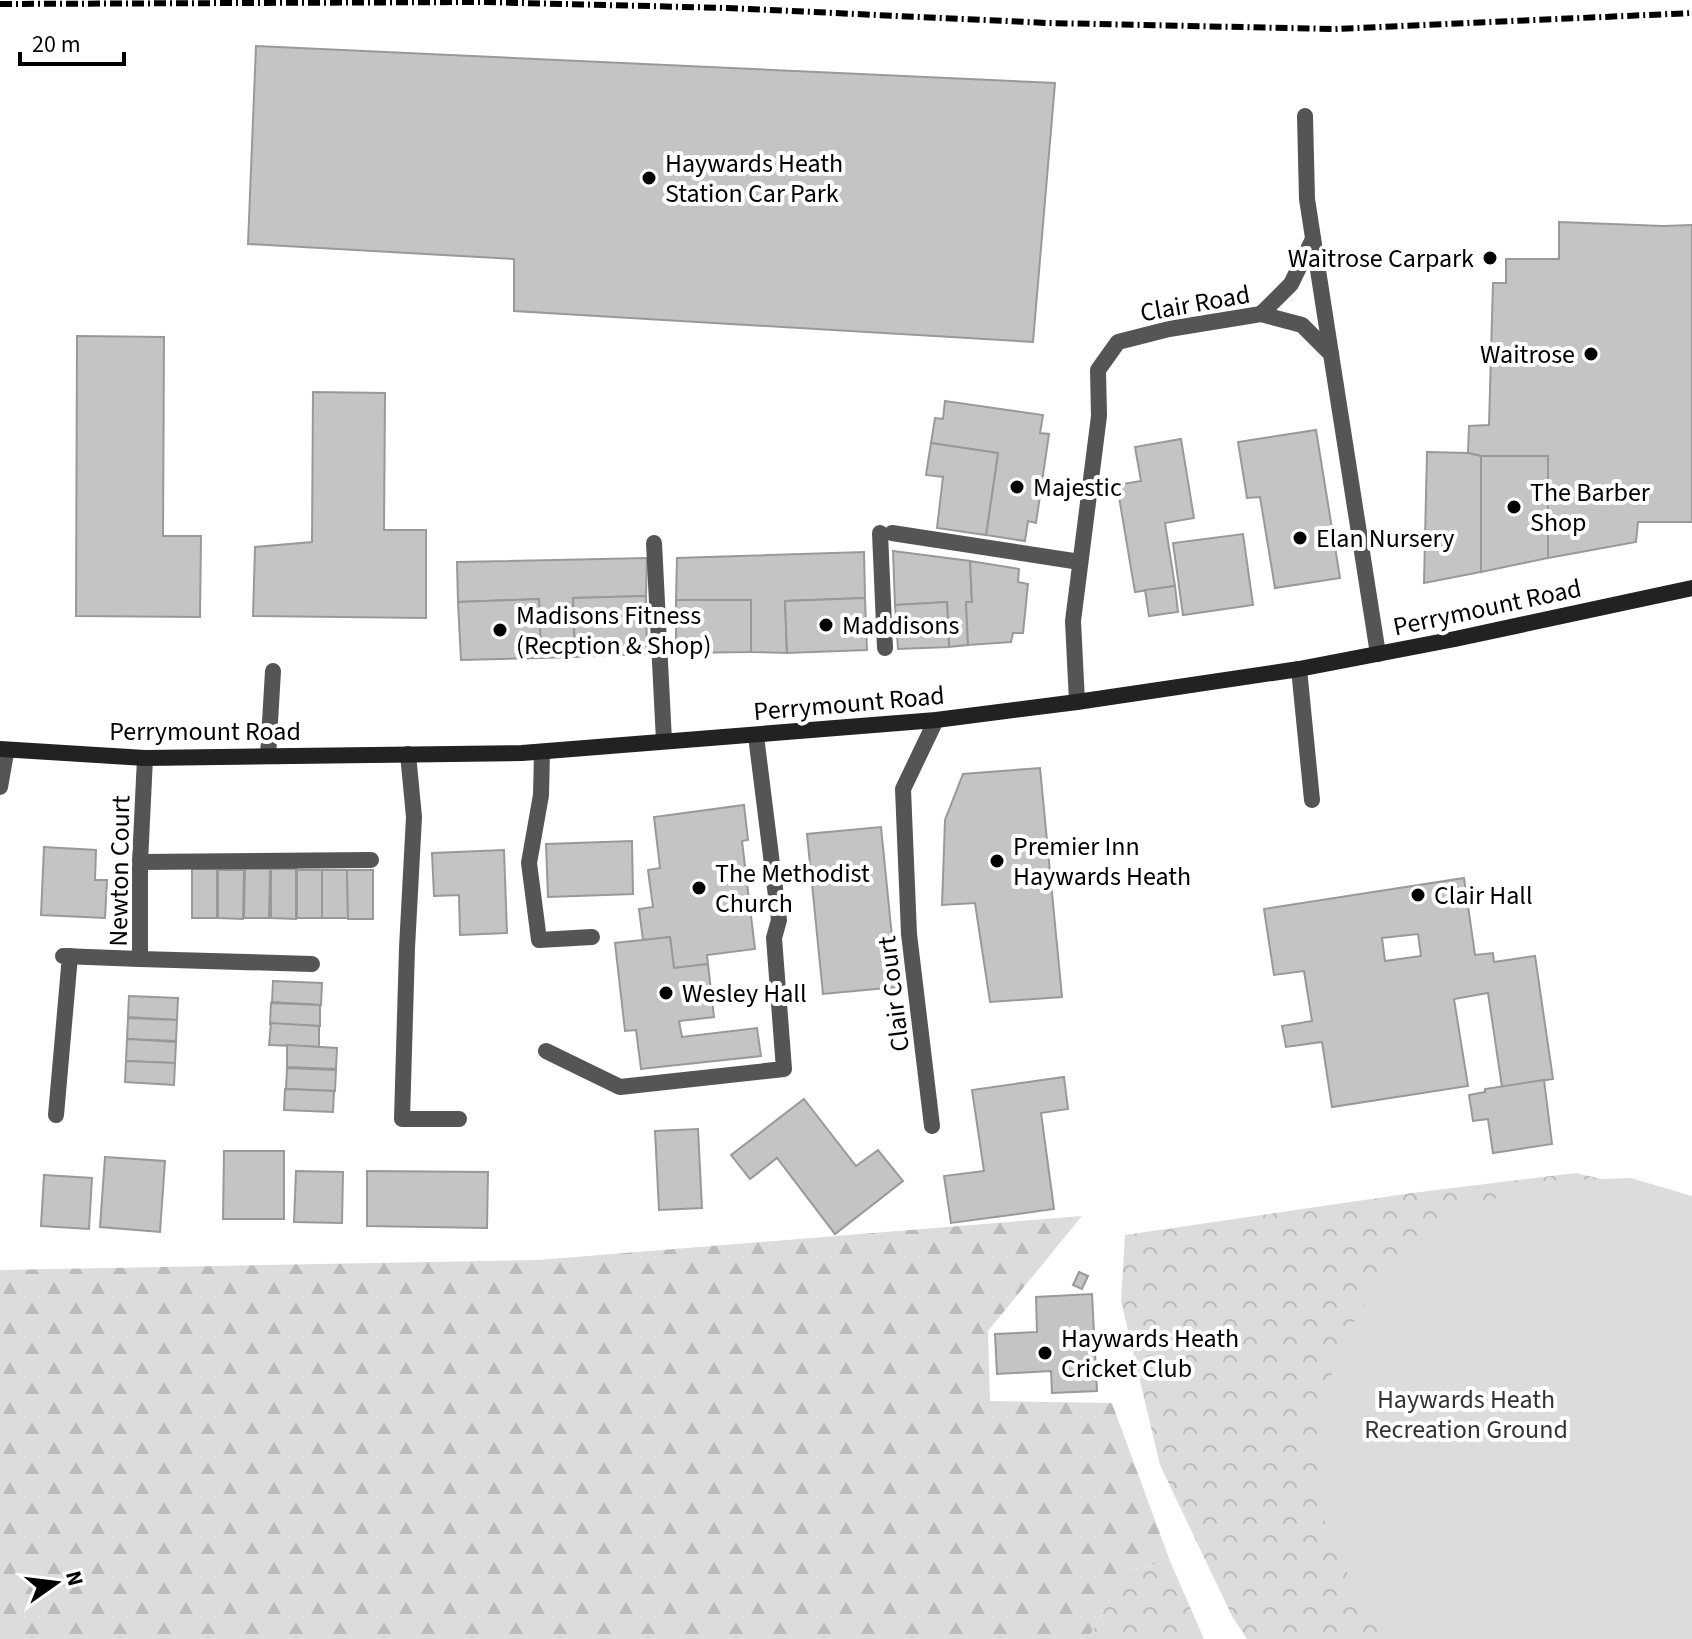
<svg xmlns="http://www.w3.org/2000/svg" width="1692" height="1639" font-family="'Source Sans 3',sans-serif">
<defs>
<pattern id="forest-firs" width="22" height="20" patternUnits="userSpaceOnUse" patternTransform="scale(2)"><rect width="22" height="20" fill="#dcdcdc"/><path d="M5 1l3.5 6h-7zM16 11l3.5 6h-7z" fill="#bbb"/></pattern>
<pattern id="park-crowns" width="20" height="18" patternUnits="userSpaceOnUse" patternTransform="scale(2)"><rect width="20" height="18" fill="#dcdcdc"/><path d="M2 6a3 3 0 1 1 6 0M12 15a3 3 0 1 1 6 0" fill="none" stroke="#bbb"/></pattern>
</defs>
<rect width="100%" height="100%" fill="#fff"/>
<polygon fill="url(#forest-firs)" points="1082,1216 988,1331 990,1401 1112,1403 1170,1561 1126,1571 1088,1639 0,1639 0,1270 538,1260"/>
<g fill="url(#park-crowns)">
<polygon points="1576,1173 1681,1198 1692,1639 1247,1639 1232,1616 1160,1465 1121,1301 1125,1235 1412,1193"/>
<polygon points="1170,1561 1204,1639 1088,1639 1126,1571"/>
</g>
<polygon fill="#dcdcdc" points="1631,1178 1692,1196 1692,1639 1391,1639 1361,1605 1325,1522 1317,1433 1339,1345 1387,1269 1457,1213 1541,1181"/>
<g fill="#c4c4c4" stroke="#999" stroke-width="2" fill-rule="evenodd">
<polygon points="256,46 1055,83 1033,342 514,311 514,259 248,244"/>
<polygon points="1559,222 1663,226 1692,225 1692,522 1638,522 1636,542 1548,558 1548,456 1481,456 1468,453 1469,426 1489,425 1493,283 1506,283 1506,259 1559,259"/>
<polygon points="77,336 164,337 163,536 201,536 200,617 76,616"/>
<polygon points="313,392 385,393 384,530 426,530 426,618 253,616 255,547 312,542"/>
<polygon points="945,401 1043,415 1040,433 1049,434 1036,523 1028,521 1025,541 986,535 998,453 931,443 935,418 943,419"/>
<polygon points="1316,430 1340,578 1275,588 1260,497 1247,498 1238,442"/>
<polygon points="1181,439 1194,518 1165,523 1175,586 1135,592 1117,485 1141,481 1135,447"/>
<polygon points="931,443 998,453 986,535 937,528 943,477 926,475"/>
<polygon points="1427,452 1468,453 1481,456 1481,572 1424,583"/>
<polygon points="1481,456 1548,456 1548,558 1481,572"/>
<polygon points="1243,534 1253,605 1183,615 1173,543"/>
<polygon points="893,551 970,561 972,602 966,602 968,645 949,647 947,602 895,605"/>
<polygon points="864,552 865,598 785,601 787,653 751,652 751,600 676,600 677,558"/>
<polygon points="647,558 646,596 573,598 575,657 541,658 539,599 458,602 457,562"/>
<polygon points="970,561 1019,569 1018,582 1028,584 1023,633 1013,633 1011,642 968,645 966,602 972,602"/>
<polygon points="1175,586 1178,612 1149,616 1145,590"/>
<polygon points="646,596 647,654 575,657 573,598"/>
<polygon points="865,598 867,650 787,653 785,601"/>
<polygon points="539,599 541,658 461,660 458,602"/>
<polygon points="676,600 751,600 751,652 676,653"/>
<polygon points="947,602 949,647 898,649 895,605"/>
<polygon points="1040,768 1062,997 990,1002 975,903 942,905 945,820 963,774"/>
<polygon points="744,805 748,840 742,841 755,949 707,955 708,964 674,968 670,937 643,940 639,909 653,907 648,870 660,868 654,817"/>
<polygon points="881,827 897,987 823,994 807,834"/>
<polygon points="632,841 633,894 548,897 546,844"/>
<polygon points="44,847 96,850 95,880 107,880 105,918 41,915"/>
<polygon points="504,850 507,933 460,935 459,895 434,896 432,853"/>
<rect x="192" y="869" width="25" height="49"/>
<polygon points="245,869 270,869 269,918 244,918"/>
<polygon points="271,869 296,869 296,919 271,918"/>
<polygon points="218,870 244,870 243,919 218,918"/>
<rect x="297" y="870" width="25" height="48"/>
<polygon points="322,870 347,870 348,918 322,918"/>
<polygon points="347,870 373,870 373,919 348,919"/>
<path d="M1464 878 1475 955 1493 953 1494 962 1535 956 1553 1079 1502 1087 1488 993 1454 999 1468 1086 1332 1107 1322 1042 1286 1047 1282 1026 1312 1021 1304 971 1274 975 1264 909ZM1418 934 1421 956 1385 961 1382 938Z"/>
<polygon points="670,937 674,968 708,964 714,1017 679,1021 682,1037 757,1028 761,1056 641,1069 636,1030 625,1031 615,943"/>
<polygon points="273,981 322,983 321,1005 272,1002"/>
<polygon points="129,996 178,998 177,1020 128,1017"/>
<polygon points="271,1003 320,1005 320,1026 270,1024"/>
<polygon points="128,1018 177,1020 176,1041 127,1039"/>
<polygon points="271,1023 319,1026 319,1047 269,1045"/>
<polygon points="127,1039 176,1042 175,1063 126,1061"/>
<polygon points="287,1045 337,1048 336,1069 287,1067"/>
<polygon points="126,1061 175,1063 174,1085 125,1082"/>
<polygon points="287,1068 336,1070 335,1091 286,1089"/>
<polygon points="1064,1077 1068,1109 1041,1113 1054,1209 951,1223 944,1176 984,1171 972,1090"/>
<polygon points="1544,1080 1552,1144 1493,1153 1488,1119 1473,1121 1469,1095 1485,1092 1485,1089"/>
<polygon points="285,1089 334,1091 333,1112 284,1110"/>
<polygon points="804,1099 856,1166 878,1150 903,1181 835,1234 777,1158 750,1179 731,1155"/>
<polygon points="698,1129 702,1208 659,1210 655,1131"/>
<polygon points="224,1151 284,1151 284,1219 223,1219"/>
<polygon points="105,1157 165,1161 160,1232 100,1227"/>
<polygon points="296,1171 343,1172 342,1223 294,1222"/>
<polygon points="367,1171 488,1172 487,1228 367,1226"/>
<polygon points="44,1175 92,1178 89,1229 41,1226"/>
<polygon points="1079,1272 1088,1276 1082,1289 1073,1285"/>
<polygon points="1092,1294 1097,1391 1052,1393 1051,1371 997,1374 995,1334 1037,1332 1036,1297"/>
</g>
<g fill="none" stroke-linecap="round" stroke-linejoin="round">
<g stroke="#555" stroke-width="16">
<polyline points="1305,116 1307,199 1331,354"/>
<polyline points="1261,314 1291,284 1313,239"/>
<polyline points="880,533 885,648"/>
<polyline points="892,533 1080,562"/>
<polyline points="654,543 664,741"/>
<polyline points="1299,669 1312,800"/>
<polyline points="542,752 541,795 529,863 539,940 592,937"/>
<polyline points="408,754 414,817 407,948 402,1119 459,1119"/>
<polyline points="268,756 273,671"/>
<polyline points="546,1051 620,1087 784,1069 774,938 779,920 756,736"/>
<polyline points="56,1115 70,956"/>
</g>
<g stroke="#555" stroke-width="16">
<polyline points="1077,702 1073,621 1099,416 1098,370 1118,342 1169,329 1261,314 1302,325 1331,354 1378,654"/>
<polyline points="145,758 140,862 140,959 312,964"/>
<polyline points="0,787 6,753 5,750"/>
<polyline points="140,862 371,860"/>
<polyline points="63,956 140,959"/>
<polyline points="932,1126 909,934 903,789 936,720"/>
</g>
<polyline stroke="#222" stroke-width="16" points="0,749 145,758 522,753 936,720 1077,702 1299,669 1455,639 1692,588"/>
<polyline stroke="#000" stroke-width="6" stroke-dasharray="12 4 2 4" stroke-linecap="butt" points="0,4 481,2 727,8 1048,23 1335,29 1692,13"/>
</g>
<g fill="#000" stroke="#fff" stroke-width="3">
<circle cx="649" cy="178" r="8"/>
<circle cx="1490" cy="258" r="8"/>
<circle cx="1591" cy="354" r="8"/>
<circle cx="1017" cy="487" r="8"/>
<circle cx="1514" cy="507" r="8"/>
<circle cx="1300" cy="538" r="8"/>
<circle cx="826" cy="625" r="8"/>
<circle cx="500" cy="630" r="8"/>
<circle cx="997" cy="861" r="8"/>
<circle cx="699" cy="888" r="8"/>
<circle cx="1418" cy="895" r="8"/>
<circle cx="666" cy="993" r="8"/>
<circle cx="1045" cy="1353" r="8"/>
</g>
<g text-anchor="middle" stroke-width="8" stroke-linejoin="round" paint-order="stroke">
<g font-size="26" fill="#000" stroke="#fff" text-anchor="start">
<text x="665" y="172">Haywards Heath<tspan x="665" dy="30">Station Car Park</tspan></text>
<text x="1474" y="267" text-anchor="end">Waitrose Carpark</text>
<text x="1575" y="363" text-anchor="end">Waitrose</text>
<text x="1033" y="496">Majestic</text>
<text x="1530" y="501">The Barber<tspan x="1530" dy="30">Shop</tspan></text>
<text x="1316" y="547">Elan Nursery</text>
<text x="516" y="624">Madisons Fitness<tspan x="516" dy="30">(Recption &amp; Shop)</tspan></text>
<text x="842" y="634">Maddisons</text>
<text x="1013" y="855">Premier Inn<tspan x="1013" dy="30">Haywards Heath</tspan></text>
<text x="715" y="882">The Methodist<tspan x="715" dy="30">Church</tspan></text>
<text x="1434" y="904">Clair Hall</text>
<text x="682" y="1002">Wesley Hall</text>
<text x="1061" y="1347">Haywards Heath<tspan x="1061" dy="30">Cricket Club</tspan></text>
</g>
<g font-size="26" fill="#000" stroke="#fff">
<text transform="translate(1195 303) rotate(-10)" y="9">Clair Road</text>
<text transform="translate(1487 607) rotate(-12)" y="9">Perrymount Road</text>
<text transform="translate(849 703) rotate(-5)" y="9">Perrymount Road</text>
<text x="205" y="740">Perrymount Road</text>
<text transform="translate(119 871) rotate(-89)" y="9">Newton Court</text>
<text transform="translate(893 994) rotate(-97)" y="9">Clair Court</text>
</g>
<g font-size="26" fill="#333" stroke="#fff">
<text x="1466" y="1408">Haywards Heath<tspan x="1466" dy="30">Recreation Ground</tspan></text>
</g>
</g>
<g transform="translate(56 1583) rotate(76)" stroke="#ffffff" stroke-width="6" paint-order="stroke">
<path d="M0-6L14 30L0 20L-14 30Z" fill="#000000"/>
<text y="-12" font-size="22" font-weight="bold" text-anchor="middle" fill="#000000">N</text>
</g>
<path d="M20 52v12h104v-12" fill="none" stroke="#000000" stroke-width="4"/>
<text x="32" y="52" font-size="24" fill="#000000" stroke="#ffffff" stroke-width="6" paint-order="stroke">20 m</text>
</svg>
